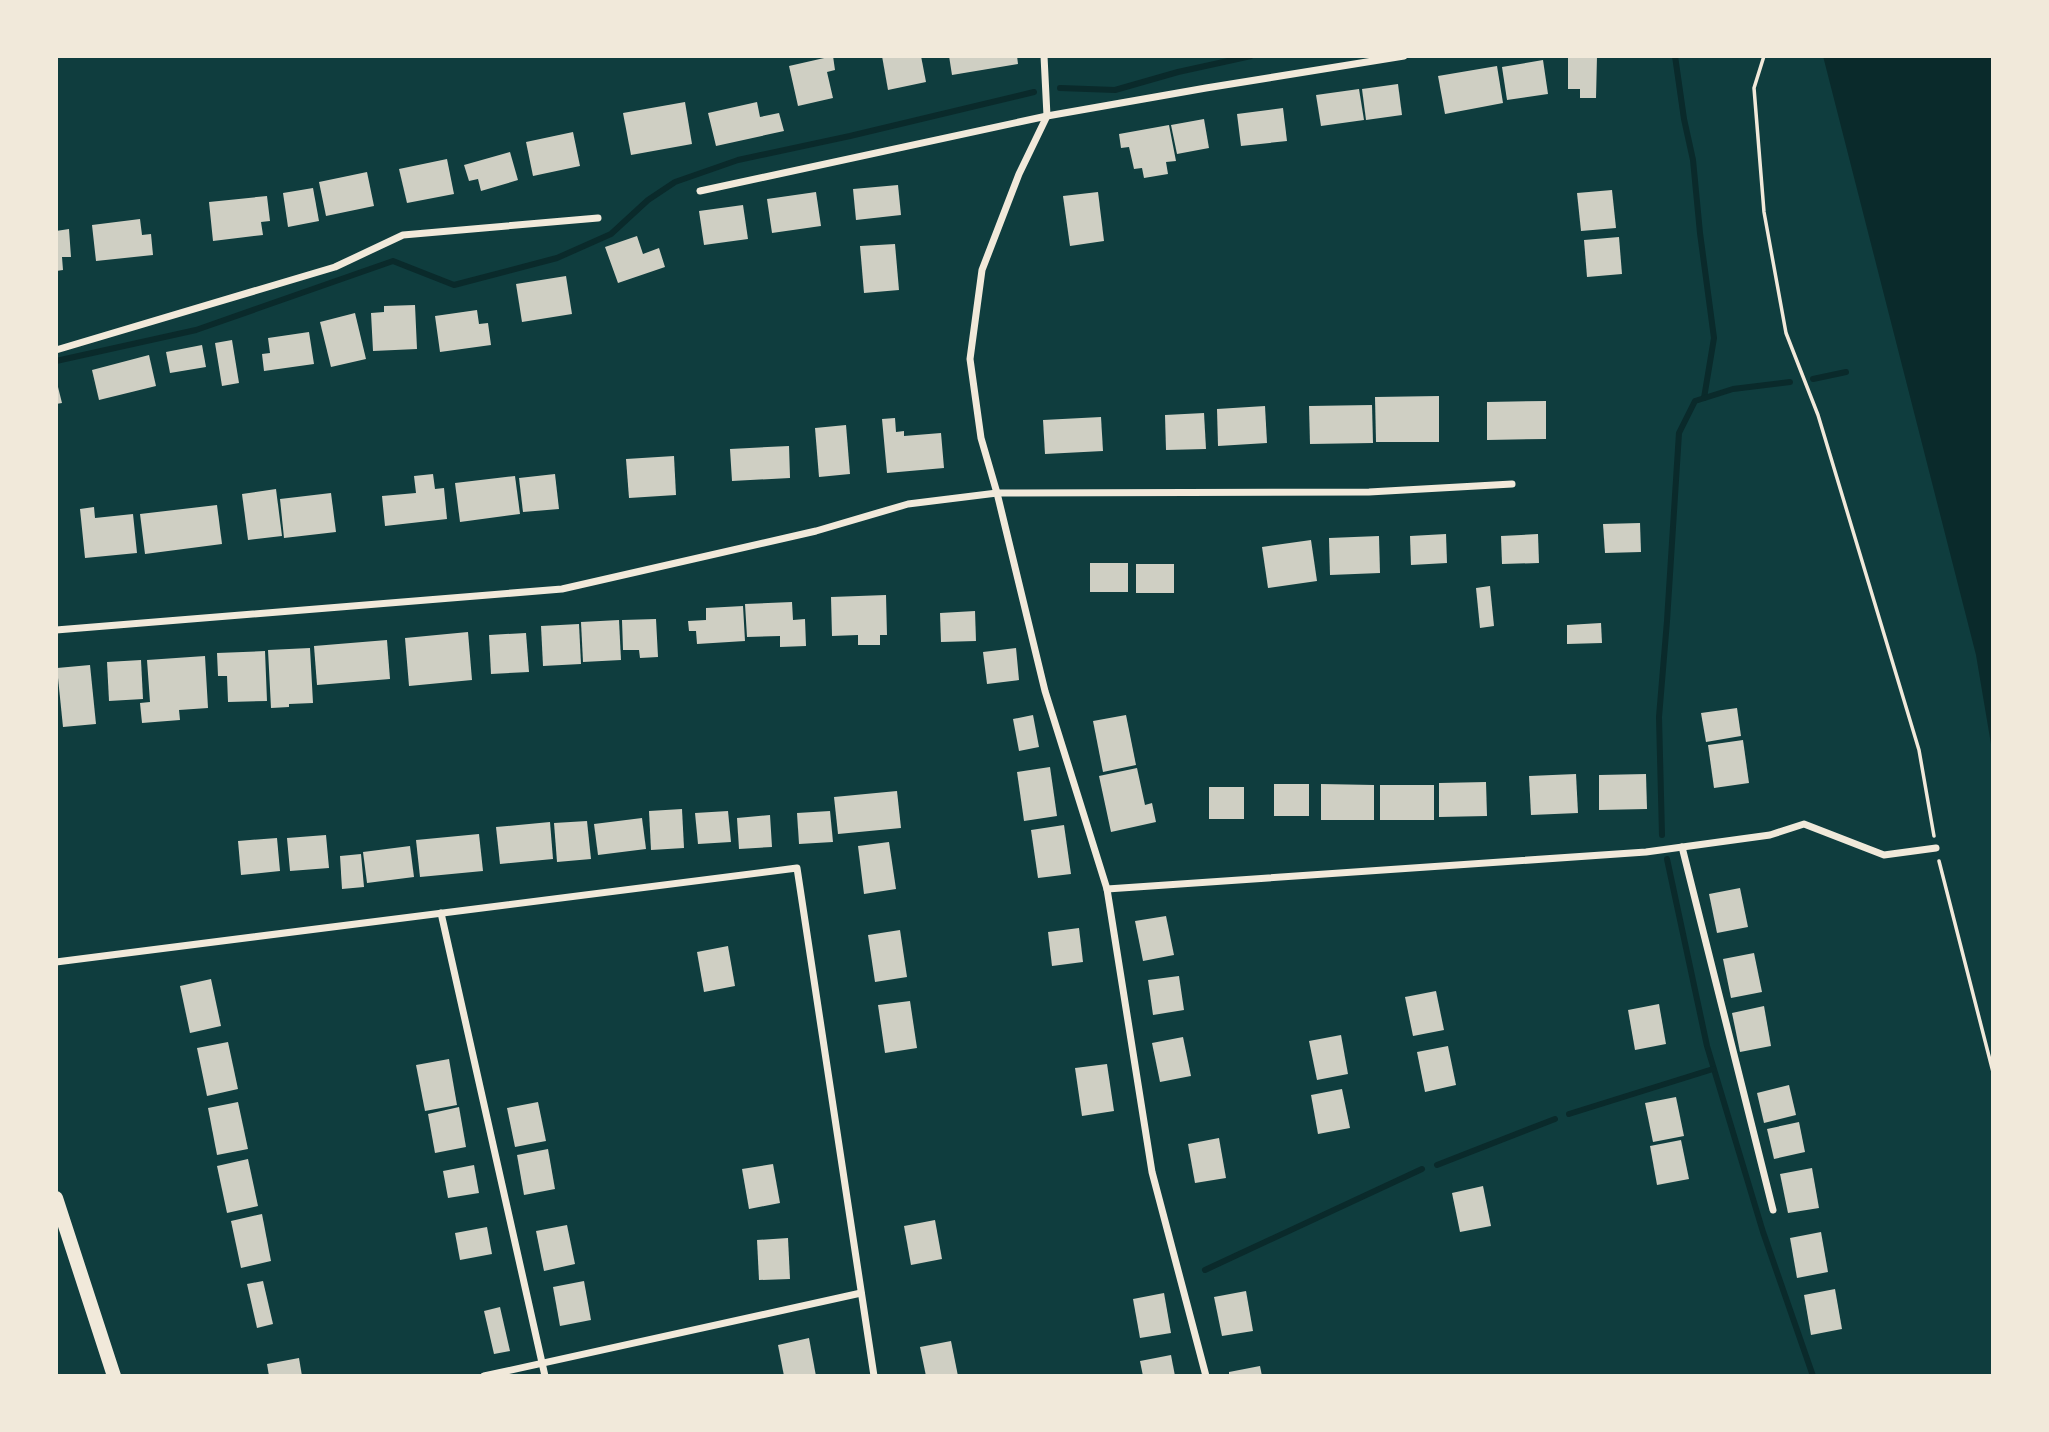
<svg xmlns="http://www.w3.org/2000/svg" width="2049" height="1432" font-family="'Varela Round',sans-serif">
<rect width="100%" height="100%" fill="#0f3d3e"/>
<polygon fill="#0a2a2b" points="1823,56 1993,56 1993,756 1976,655"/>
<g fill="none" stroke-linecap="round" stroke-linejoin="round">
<g stroke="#0a2a2b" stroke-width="6">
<polyline points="1675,56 1684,119 1693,160 1700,233 1714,338 1704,398"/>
<polyline points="1060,88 1115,90 1178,72 1251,56"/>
<polyline points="56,361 196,330 393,261 454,285 557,258 611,234 648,200 675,182 738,160 850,136 1034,92"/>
<polyline points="1813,379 1846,372"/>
<polyline points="1662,835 1659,717 1667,621 1679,433 1695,401 1733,389 1790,382"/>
<polyline points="1667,859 1707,1046 1763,1232 1813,1376"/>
<polyline points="1569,1114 1713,1069"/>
<polyline points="1437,1165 1555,1119"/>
<polyline points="1205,1270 1422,1169"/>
</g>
</g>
<g fill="#cfcfc3">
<polygon points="833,56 835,70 827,72 833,98 798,106 789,66"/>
<polygon points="882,56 921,56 926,82 888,90"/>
<polygon points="949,56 1017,56 1018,64 952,75"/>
<polygon points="1568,56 1597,56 1596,98 1580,98 1580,89 1568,89"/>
<polygon points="1543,60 1548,94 1507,100 1502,67"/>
<polygon points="1497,66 1503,103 1445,114 1438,76"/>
<polygon points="1398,84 1402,115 1366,120 1362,89"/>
<polygon points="1359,89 1364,120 1321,126 1316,95"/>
<polygon points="685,102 692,144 631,155 623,113"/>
<polygon points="757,102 760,117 779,113 784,131 716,146 708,113"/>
<polygon points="1283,108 1287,141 1241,146 1237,114"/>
<polygon points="1204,119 1209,148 1177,154 1171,125"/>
<polygon points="1169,125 1176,161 1166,162 1168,174 1144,178 1142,168 1134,169 1129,147 1121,148 1119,134"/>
<polygon points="573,132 580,166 533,176 526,142"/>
<polygon points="510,152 518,180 481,191 478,179 469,181 464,165"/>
<polygon points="447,159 454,194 407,203 399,169"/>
<polygon points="367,172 374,206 326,216 319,182"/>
<polygon points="898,185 901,215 856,220 853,189"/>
<polygon points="313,188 319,221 288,227 283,193"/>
<polygon points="1612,190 1616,228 1581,231 1577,193"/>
<polygon points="816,192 821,226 772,233 767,199"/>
<polygon points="1098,192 1104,241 1070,246 1063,196"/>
<polygon points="267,196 270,221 261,222 263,235 213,241 209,202"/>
<polygon points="743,205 748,239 704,245 699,211"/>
<polygon points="140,219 142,235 151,234 153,255 96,261 92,225"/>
<polygon points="69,229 71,257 62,257 63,270 56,271 56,231"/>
<polygon points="637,236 643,254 659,248 665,267 618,283 605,247"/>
<polygon points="1619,237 1622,274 1587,277 1584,240"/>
<polygon points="895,244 899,290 864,293 860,246"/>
<polygon points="566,276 572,314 522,322 516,284"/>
<polygon points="415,305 417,349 373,351 371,313 384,312 384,306"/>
<polygon points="477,310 479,324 488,323 491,345 440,352 435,316"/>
<polygon points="355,313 366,359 331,367 320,322"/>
<polygon points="309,332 314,364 264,371 262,354 270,353 268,338"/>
<polygon points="232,340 239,383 222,386 215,343"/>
<polygon points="202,345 206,367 170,373 166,352"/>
<polygon points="149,355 156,386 99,400 92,370"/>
<polygon points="56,379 62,403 56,404"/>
<polygon points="1439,396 1439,442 1376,442 1375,397"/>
<polygon points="1546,401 1546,439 1487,440 1487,402"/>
<polygon points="1372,405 1373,443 1310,444 1309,406"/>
<polygon points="1265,406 1267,443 1218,446 1217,409"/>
<polygon points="1204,413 1206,449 1166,450 1165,415"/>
<polygon points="1101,417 1103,451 1045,454 1043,420"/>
<polygon points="895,418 896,432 904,431 904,436 941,433 944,468 887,473 882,419"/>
<polygon points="846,425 850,474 819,477 815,428"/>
<polygon points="789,446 790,478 732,481 730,449"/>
<polygon points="674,456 676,495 629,498 626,459"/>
<polygon points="433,474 435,489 444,488 447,519 385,526 382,496 416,493 414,476"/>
<polygon points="555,474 559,509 523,512 519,478"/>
<polygon points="515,476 520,514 460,522 455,483"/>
<polygon points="276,489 282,536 248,540 242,494"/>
<polygon points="331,493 336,532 284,538 280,499"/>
<polygon points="217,505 222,544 145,554 140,514"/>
<polygon points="94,507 95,518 133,514 137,553 85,558 80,509"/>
<polygon points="1640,523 1641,552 1605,553 1603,524"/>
<polygon points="1446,534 1447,563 1411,565 1410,536"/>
<polygon points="1538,534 1539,563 1502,564 1501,536"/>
<polygon points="1379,536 1380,573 1330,575 1329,538"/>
<polygon points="1311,540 1317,581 1268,588 1262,547"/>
<rect x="1090" y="563" width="38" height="29"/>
<rect x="1136" y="564" width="38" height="29"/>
<polygon points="1490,586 1494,626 1480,628 1476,588"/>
<polygon points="886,595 887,635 880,635 880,645 858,645 858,635 832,636 831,597"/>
<polygon points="792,602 793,620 805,619 806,646 780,647 780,636 747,637 745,604"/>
<polygon points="743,606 745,641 697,644 696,631 689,631 688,621 706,620 706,608"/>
<polygon points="975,611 976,641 941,642 940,613"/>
<polygon points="656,619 658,657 640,658 639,650 623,650 622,620"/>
<polygon points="619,620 621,660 583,662 581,622"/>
<polygon points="1601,623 1602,643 1567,644 1567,625"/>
<polygon points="579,624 581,664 543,666 541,626"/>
<polygon points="468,632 472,680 409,686 405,638"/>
<polygon points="526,633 529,672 491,674 489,635"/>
<polygon points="387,640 390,679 317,685 314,646"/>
<polygon points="310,648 313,703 289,704 289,707 271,708 268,650"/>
<polygon points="1016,648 1019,680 987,684 983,652"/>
<polygon points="265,651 267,701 228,702 227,676 218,676 217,653"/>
<polygon points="205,656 208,708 179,710 180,720 142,723 140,703 150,702 147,660"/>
<polygon points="141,660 143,699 109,701 107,662"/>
<polygon points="90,665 96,724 63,727 57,668"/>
<polygon points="1737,708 1741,736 1706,742 1701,713"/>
<polygon points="1033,715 1039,747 1019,751 1013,719"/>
<polygon points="1126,715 1136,765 1103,772 1093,721"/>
<polygon points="1743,740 1749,783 1714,788 1708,745"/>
<polygon points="1050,767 1057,816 1024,821 1017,772"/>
<polygon points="1137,768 1145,805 1152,803 1156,822 1111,832 1099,776"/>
<polygon points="1576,774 1578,813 1531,815 1529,776"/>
<polygon points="1646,774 1647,809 1599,810 1599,775"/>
<polygon points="1486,782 1487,816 1439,817 1439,783"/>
<rect x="1274" y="784" width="35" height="32"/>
<polygon points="1321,784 1374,785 1374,820 1321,820"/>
<rect x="1380" y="785" width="54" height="35"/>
<rect x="1209" y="787" width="35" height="32"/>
<polygon points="897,791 901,828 838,834 834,797"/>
<polygon points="682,809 684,848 651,850 649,811"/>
<polygon points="728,811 731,842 698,844 695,813"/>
<polygon points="830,811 833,842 799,844 797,813"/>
<polygon points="770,815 772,847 739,849 737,818"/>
<polygon points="642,818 646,849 598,855 594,824"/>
<polygon points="587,821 591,859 557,862 554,823"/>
<polygon points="550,822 553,859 500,864 496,827"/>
<polygon points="1064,825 1071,874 1038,878 1031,830"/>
<polygon points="479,834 483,871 420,877 416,840"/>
<polygon points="326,835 329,868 290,871 287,838"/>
<polygon points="277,838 280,871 241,875 238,841"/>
<polygon points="889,842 896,889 864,894 858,846"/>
<polygon points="410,846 414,877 367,883 363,852"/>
<polygon points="361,854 364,887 342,889 340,856"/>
<polygon points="1740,888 1748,927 1717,933 1709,894"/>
<polygon points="1166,916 1174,955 1143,961 1135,921"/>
<polygon points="1079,928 1083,962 1052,966 1048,932"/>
<polygon points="900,930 907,977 875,982 868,935"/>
<polygon points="728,946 735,986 704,992 697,952"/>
<polygon points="1754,953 1762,992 1731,998 1723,959"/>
<polygon points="1179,976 1184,1010 1153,1015 1148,980"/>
<polygon points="211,979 221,1026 190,1033 180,986"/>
<polygon points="1436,991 1444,1030 1413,1036 1405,997"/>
<polygon points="910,1001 917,1048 885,1053 878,1005"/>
<polygon points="1659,1004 1666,1044 1635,1050 1628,1010"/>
<polygon points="1764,1006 1771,1046 1740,1052 1732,1013"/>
<polygon points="1341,1035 1348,1074 1317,1080 1309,1041"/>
<polygon points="1183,1037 1191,1076 1160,1082 1152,1043"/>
<polygon points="228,1042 238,1089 207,1096 197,1048"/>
<polygon points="1448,1046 1456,1085 1425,1092 1417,1052"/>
<polygon points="449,1059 457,1105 425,1111 416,1065"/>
<polygon points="1107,1064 1114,1111 1082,1116 1075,1068"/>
<polygon points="1789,1085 1796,1115 1764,1123 1757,1093"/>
<polygon points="1342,1089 1350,1128 1318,1134 1311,1095"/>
<polygon points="1676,1097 1684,1136 1653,1142 1645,1103"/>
<polygon points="238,1102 248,1149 217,1155 208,1108"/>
<polygon points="538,1102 546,1141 515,1147 507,1108"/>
<polygon points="459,1107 466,1147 435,1153 428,1114"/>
<polygon points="1799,1122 1805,1152 1774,1159 1767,1129"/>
<polygon points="1219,1138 1226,1178 1195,1183 1188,1144"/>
<polygon points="1681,1140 1689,1179 1657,1185 1650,1146"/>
<polygon points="548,1149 555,1189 524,1195 517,1155"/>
<polygon points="248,1159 258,1206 227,1213 217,1166"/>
<polygon points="773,1164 780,1203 749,1209 742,1169"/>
<polygon points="474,1165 479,1193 448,1198 443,1171"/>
<polygon points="1812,1168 1819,1208 1788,1213 1780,1174"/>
<polygon points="1483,1186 1491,1226 1460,1232 1452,1193"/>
<polygon points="262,1214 271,1261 241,1268 231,1221"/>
<polygon points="935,1220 942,1259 911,1265 904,1226"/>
<polygon points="567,1225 575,1264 544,1271 536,1231"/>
<polygon points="487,1227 492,1254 460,1260 455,1233"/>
<polygon points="1821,1232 1828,1272 1797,1278 1790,1238"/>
<polygon points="788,1238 790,1279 759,1280 757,1240"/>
<polygon points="263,1281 273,1324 257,1328 247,1284"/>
<polygon points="584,1281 591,1320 560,1326 553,1287"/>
<polygon points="1835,1289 1842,1329 1811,1335 1804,1295"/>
<polygon points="1246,1291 1253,1331 1222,1336 1214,1297"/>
<polygon points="1164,1293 1171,1333 1140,1338 1133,1299"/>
<polygon points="500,1307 510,1351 494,1354 484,1311"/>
<polygon points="809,1338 816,1376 784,1376 778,1345"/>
<polygon points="951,1341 958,1376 926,1376 920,1347"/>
<polygon points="1171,1355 1175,1376 1143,1376 1140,1361"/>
<polygon points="299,1358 302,1376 269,1376 267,1364"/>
<polygon points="1260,1366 1262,1376 1229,1376 1229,1372"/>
</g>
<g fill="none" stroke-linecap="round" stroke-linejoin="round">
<g stroke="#f1e9da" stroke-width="3.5">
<polyline points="1764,56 1754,88 1764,212 1786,333 1818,415 1919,750 1934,836"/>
<polyline points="1939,861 1993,1072"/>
</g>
<g stroke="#f1e9da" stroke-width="7">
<polyline points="1044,56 1047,116 1019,174 982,270 970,359 981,438 997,493 1045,691 1107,889 1152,1172 1206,1376"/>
<polyline points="700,191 1047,116 1206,88 1404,56"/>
<polyline points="56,350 335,267 403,235 598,218"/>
<polyline points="56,630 562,589 816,531 908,504 997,493 1369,492 1512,484"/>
<polyline points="1682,847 1773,1210"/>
<polyline points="1107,889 1646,852 1770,835 1804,824 1884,855 1936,848"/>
<polyline points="441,913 545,1376"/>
<polyline points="56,962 797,868 874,1376"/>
<polyline points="484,1376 861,1293"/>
</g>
<polyline stroke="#f1e9da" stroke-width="14" points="56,1198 114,1376"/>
</g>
<rect width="2049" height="1432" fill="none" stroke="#f1e9da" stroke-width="116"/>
</svg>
